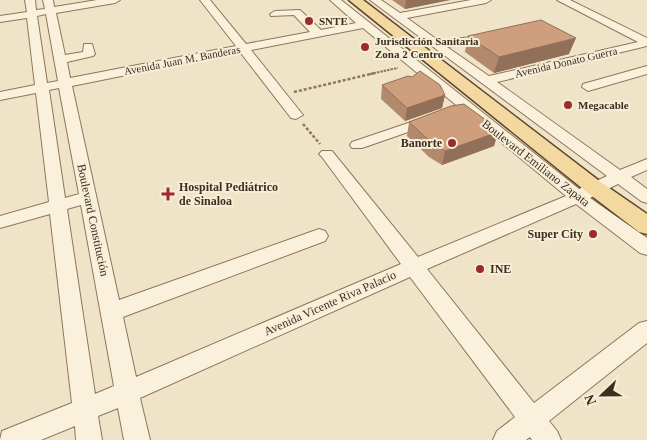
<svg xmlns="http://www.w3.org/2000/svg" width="647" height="440" font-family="Georgia,serif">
<rect width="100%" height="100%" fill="#f0e4c8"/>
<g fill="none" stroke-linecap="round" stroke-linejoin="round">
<defs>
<g id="minor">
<path d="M25 0H35L36 10 45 9 43 0H53L54 7 97 0H120L115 3 56 13 65 55 83 52 84 44H92L95 54 93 56 67 62 70 78 236 46 200 0H210L246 44 310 32 294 15 271 16 270 14 275 11 300 10 321 30 356 23 330 0H341L579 189 607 176 370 0H381L400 13 471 0H491L486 3 407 18 439 41 494 34 495 36 494 38 447 47 489 76 638 42 557 0H570L647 38V46L497 82 620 170 647 159V170L631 177 647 189V203L641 201 618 184 590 198 647 238V255L640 253 576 204 427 269 534 403 639 323 647 321V343L549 421 557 431 561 440H532L530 437 526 440H493L497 431 515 417 410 277 140 398 150 440H124L118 408 98 416 102 440H76L75 426 41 440H0L2 431 72 403 50 214 0 228V216L49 202 36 93 0 100V92L35 85 27 18 0 22V16L27 12ZM46 14 58 81 47 83 37 16ZM363 28 566 196 418 257 332 151H322L319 154 322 157 401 264 136 377 123 317 325 241 328 236 325 231 319 229 119 300 72 86 240 52 291 118 296 119 303 115 251 50ZM59 88 79 194 65 198 49 90ZM81 205 114 386 95 394 67 209Z"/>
<polygon points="647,66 647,74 588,91 582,87 583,84"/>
<polygon points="429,116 434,117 436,120 434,123 362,148 352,148 350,145 352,142"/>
</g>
<polygon id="major" points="349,0 363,0 602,183 647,214 647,234 639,232 588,193"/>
</defs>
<use href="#minor" stroke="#8d765c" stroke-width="2"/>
<use href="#major" stroke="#5b4430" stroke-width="3"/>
<polyline stroke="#8d765c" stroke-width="2" stroke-dasharray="2.5 1" stroke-linecap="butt" points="370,74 398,68"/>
<g stroke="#8d765c" stroke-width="2.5" stroke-dasharray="3 2" stroke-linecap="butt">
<polyline points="294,92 375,73"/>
<polyline points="303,124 320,144"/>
</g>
<use href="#minor" fill="#faf1dc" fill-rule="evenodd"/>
<use href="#major" fill="#f3d9a0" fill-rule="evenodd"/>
</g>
<g fill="#b2896c">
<polygon points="392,0 450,0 405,9"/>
<polygon points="468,36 569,54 494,73 465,52"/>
<polygon points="382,85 445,95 442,108 405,121 381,99"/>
<polygon points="409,122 490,125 498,132 494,146 442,165 429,157 407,136"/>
</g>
<g fill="#916f58">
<polygon points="406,0 450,0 405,9"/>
<polygon points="576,38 569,54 494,73 499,57"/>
<polygon points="445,95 442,108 405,121 407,108"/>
<polygon points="498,132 494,146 442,165 445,151"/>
</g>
<g fill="#cf9f7d" stroke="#916f58">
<polygon points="541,20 576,38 499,57 468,36"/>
<polygon points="420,71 440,85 445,95 407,108 382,85 408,76 412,77"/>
<polygon points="464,104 490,123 490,125 498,132 445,151 432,143 409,122 451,106"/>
</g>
<g fill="#9e2a2b" stroke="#f7eed8" stroke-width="2">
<circle cx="309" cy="21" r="5"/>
<circle cx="365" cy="47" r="5"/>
<circle cx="568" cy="105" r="5"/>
<circle cx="452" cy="143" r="5"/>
<path d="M165.5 186.5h5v5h5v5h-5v5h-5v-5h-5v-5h5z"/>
<circle cx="593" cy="234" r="5"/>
<circle cx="480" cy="269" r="5"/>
</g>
<g text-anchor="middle" stroke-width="4" stroke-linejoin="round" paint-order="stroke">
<g font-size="11" font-weight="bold" fill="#3d2e20" stroke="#f7eed8" text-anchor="start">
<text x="319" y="25">SNTE</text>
<text x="375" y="45">Jurisdicción Sanitaria<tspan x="375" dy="13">Zona 2 Centro</tspan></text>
<text x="578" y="109">Megacable</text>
</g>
<g font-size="11" fill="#3d2e20" stroke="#f7eed8">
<text transform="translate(182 60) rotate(-11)" y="4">Avenida Juan M. Banderas</text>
<text transform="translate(566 62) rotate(-13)" y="4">Avenida Donato Guerra</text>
</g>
<g font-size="12" font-weight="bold" fill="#3d2e20" stroke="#f7eed8" text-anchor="end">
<text x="442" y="147">Banorte</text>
<text x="179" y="191" text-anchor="start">Hospital Pediátrico<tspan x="179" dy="14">de Sinaloa</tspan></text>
<text x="583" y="238">Super City</text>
<text x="490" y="273" text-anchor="start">INE</text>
</g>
<g font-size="12" fill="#3d2e20" stroke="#f7eed8">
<text transform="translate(536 163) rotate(38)" y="4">Boulevard Emiliano Zapata</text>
<text transform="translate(93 220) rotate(78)" y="4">Boulevard Constitución</text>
<text transform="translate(330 303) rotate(-24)" y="4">Avenida Vicente Riva Palacio</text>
</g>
</g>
<g transform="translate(602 395) rotate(248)" stroke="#f7eed8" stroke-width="4" paint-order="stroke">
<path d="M0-4L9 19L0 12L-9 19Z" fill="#3d2e20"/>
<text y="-8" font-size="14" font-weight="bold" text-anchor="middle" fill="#3d2e20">N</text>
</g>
</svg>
